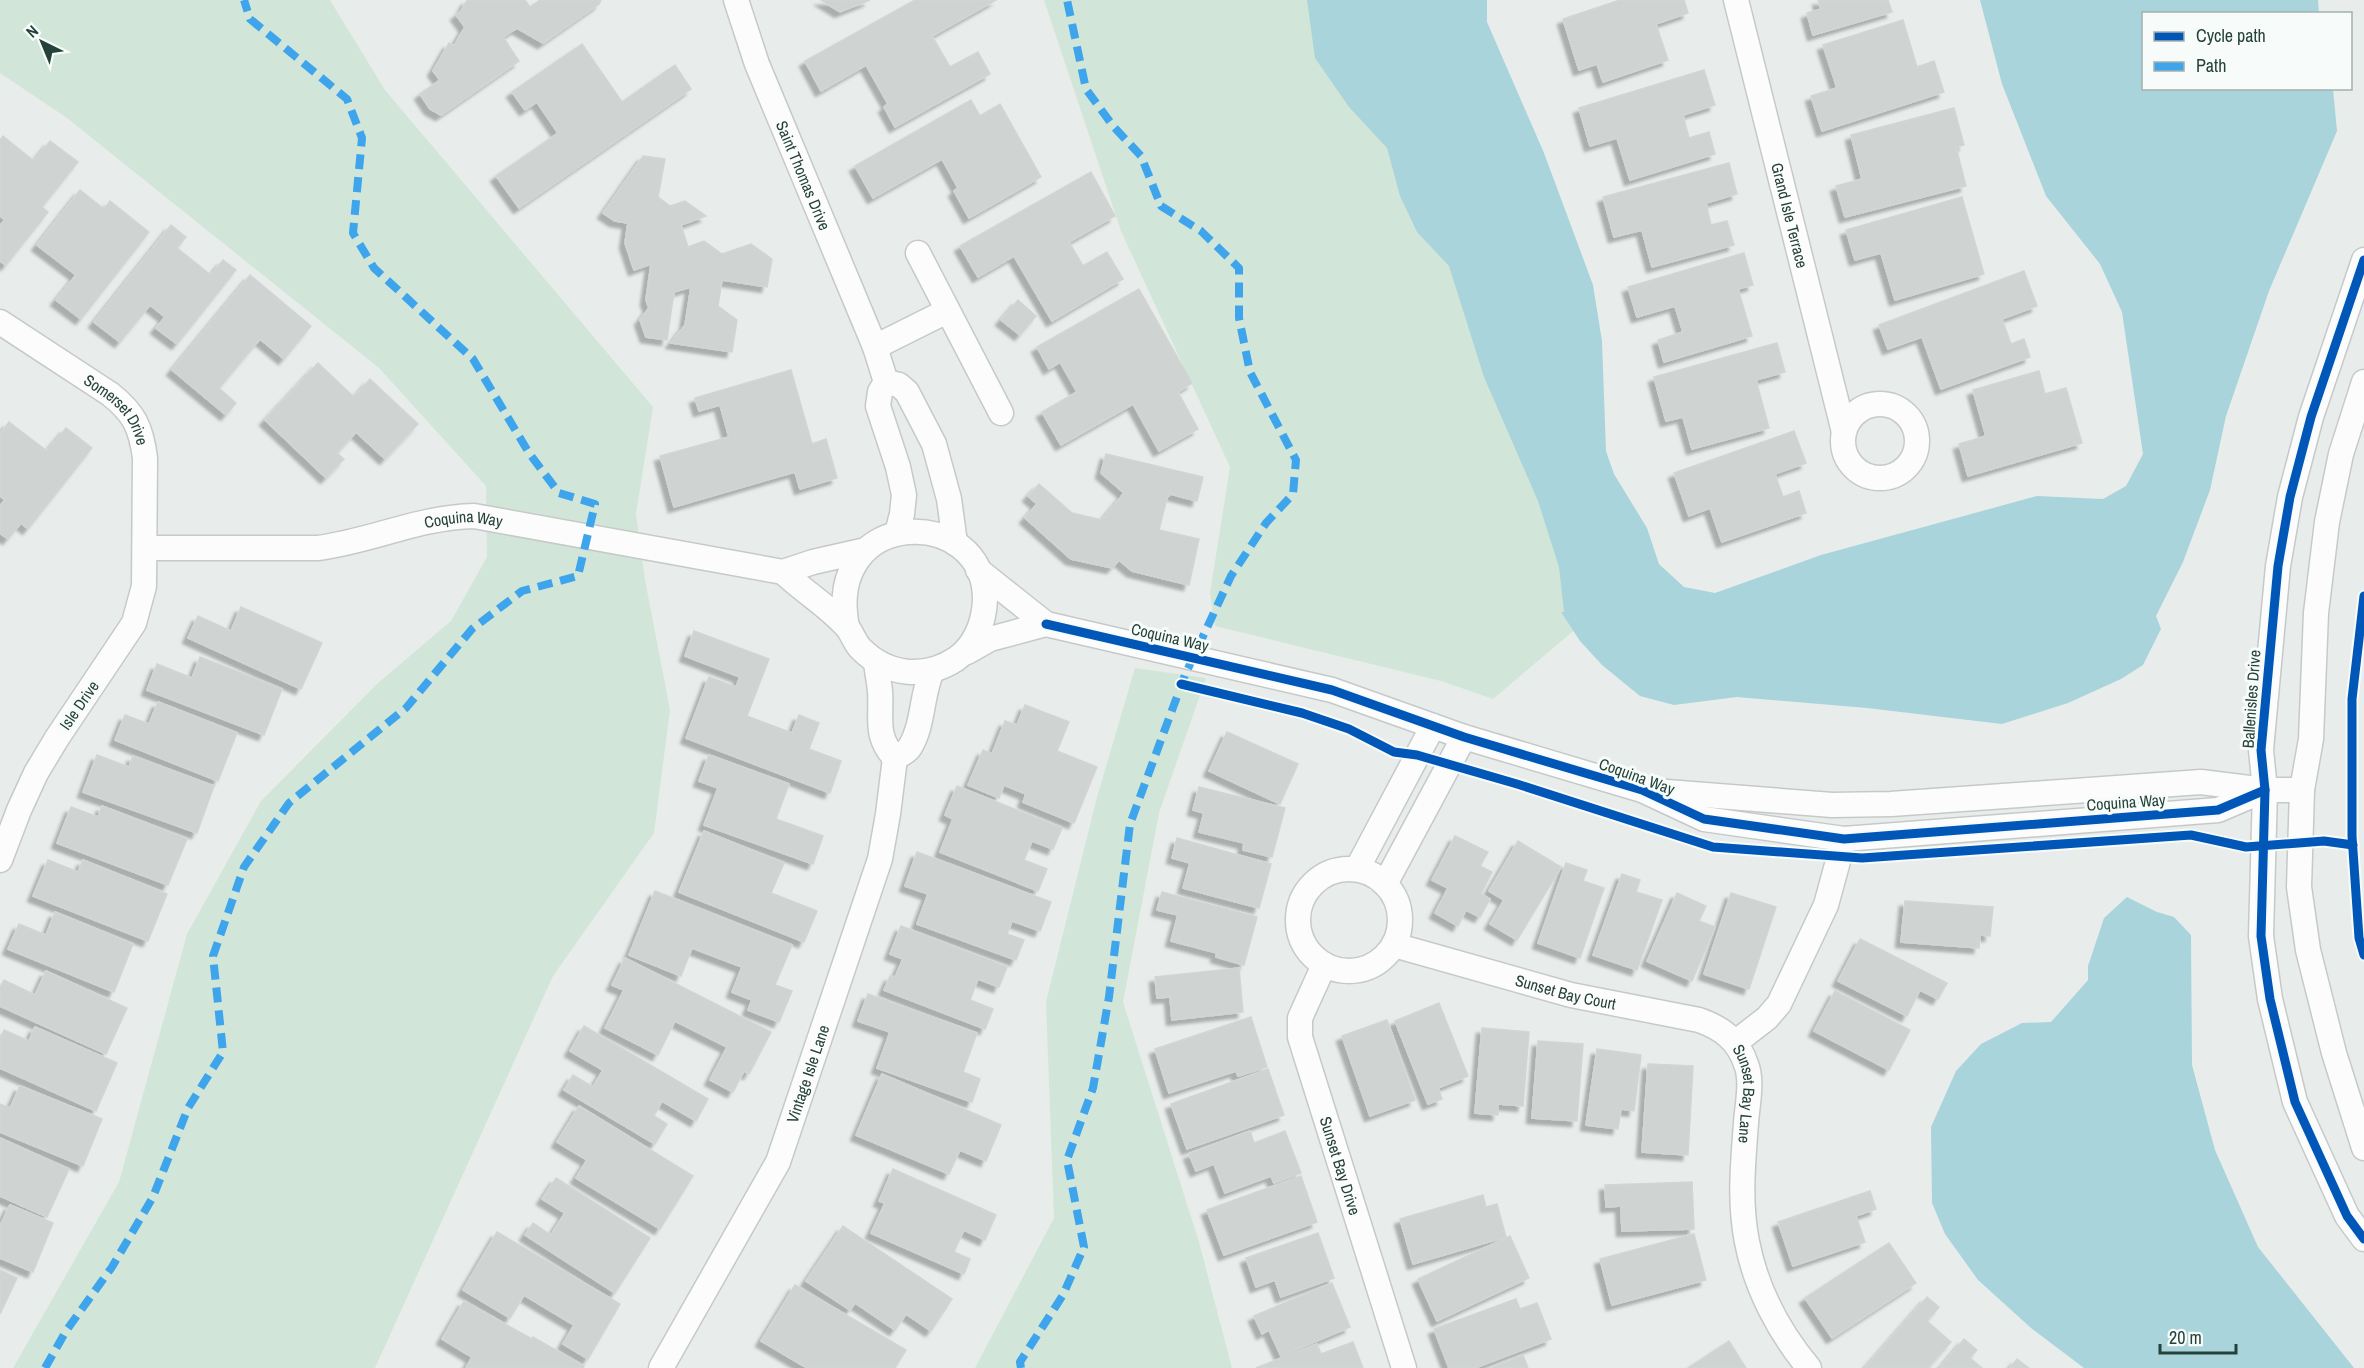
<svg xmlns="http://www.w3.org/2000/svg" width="2364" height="1368" font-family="'Archivo Narrow',sans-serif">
<defs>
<filter id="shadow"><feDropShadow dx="-5.5" dy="5.5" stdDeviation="1.5" flood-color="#0004"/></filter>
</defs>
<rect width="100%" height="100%" fill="#e8edeb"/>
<g fill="#d1e6d8">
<polygon points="0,0 330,0 385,90 653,407 636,514 645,580 670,710 654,833 553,976 375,1368 13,1368 119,1182 187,934 261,801 378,683 451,621 487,557 486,486 379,368 67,118 0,73"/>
<polygon points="1044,0 1407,0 1591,616 1493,699 1441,681 1215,626 1210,593 1230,467 1121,231"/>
<polygon points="1135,668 1206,678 1159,813 1123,1002 1199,1242 1232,1368 975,1368 1054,1218 1046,1002 1097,797"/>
</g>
<g fill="#a9d4db">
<polygon points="1307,0 1487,0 1487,22 1544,153 1593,285 1602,341 1606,451 1614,474 1647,528 1659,564 1684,587 1715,593 1821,555 2037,496 2103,499 2126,486 2143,454 2122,312 2100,264 2046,196 2002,84 1980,0 2318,0 2319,13 2144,14 2144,88 2333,89 2337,131 2269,291 2226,416 2210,490 2183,562 2156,616 2161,629 2143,665 2121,679 2068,703 2002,724 1867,708 1737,697 1674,705 1640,696 1602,665 1580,641 1561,612 1564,612 1559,567 1538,501 1484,377 1449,266 1417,232 1400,196 1387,148 1349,107 1315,58"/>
<polygon points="2127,897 2157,912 2174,917 2191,935 2192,1065 2215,1150 2258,1247 2354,1368 2084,1368 2031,1328 1978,1280 1945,1234 1932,1203 1931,1127 1956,1071 1981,1044 2022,1023 2051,1022 2088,980 2088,966 2104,918"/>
</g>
<g fill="#cfd4d2" stroke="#d1d6d4" stroke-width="1.5" filter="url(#shadow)">
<polygon points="467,0 525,0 530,7 540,0 601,0 599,4 543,43 517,28 503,37 519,61 441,115 430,109 420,94 440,80 433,71 449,43 454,46 465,27 456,15 461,11"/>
<polygon points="821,0 870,0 840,12"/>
<polygon points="915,0 996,0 932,36 950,67 978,52 990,74 895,127 884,107 888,104 866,65 821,91 805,61"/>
<polygon points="1620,0 1684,0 1688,13 1656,24 1668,60 1603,82 1597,64 1579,70 1563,19"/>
<polygon points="1818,0 1888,0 1892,12 1813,35 1807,13 1821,9"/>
<polygon points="1903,20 1917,67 1934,61 1944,92 1822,131 1811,96 1837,88 1823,45"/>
<polygon points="582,44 622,102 675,65 691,89 519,208 496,176 558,133 537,102 525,110 512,92"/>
<polygon points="1704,70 1715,105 1683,115 1689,138 1709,132 1715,154 1630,180 1617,138 1590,146 1579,108"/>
<polygon points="971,100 980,116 1000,104 1041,177 969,218 954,191 958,188 942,159 873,198 855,166"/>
<polygon points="1954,108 1964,145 1956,147 1966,186 1845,217 1836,186 1862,179 1851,135"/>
<polygon points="3,136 34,161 50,141 78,162 42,207 48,212 6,265 0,261 0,225 5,220 0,216 0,140"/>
<polygon points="643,156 665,159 658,197 670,206 685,201 706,216 681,225 688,247 704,241 722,254 751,244 772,259 767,287 722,280 718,306 737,320 732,352 671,343 685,325 691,287 674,292 667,340 646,337 640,320 649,308 646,300 651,264 634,270 625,243 628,223 615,221 603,213"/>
<polygon points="1729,163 1737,194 1706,203 1711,225 1727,221 1734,245 1652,267 1642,230 1614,237 1603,197"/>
<polygon points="1091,172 1115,216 1069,242 1083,266 1107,252 1123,279 1052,321 1014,256 978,277 960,246"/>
<polygon points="80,190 104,209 110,201 149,232 81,319 56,300 76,275 37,245"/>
<polygon points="1962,197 1984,274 1895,300 1881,253 1855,260 1846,230"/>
<polygon points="171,225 186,237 177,248 211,275 223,260 236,270 177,344 156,328 165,317 150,305 120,342 94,322"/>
<polygon points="1744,253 1753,285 1738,289 1752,336 1664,362 1658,340 1683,332 1675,306 1637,317 1628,287"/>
<polygon points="2024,271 2037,306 2002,319 2011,344 2024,339 2030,357 1941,389 1922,337 1888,349 1879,325"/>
<polygon points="250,275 311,326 284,359 260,339 219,388 236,403 226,415 172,370"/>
<polygon points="1139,289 1192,383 1178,392 1198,429 1159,451 1133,404 1061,445 1042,412 1077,392 1060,362 1049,369 1037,347"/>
<polygon points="1018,300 1036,316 1020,335 1001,320"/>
<polygon points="1777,343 1785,372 1756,380 1769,428 1692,449 1683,417 1666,421 1654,377"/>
<polygon points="318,363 354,397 370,379 418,424 385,459 356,432 337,453 344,459 326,478 265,420"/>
<polygon points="791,370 812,444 826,439 837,478 800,489 795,472 674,507 660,456 729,437 720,405 699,411 695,398"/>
<polygon points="2039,371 2045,394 2066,388 2082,443 1968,476 1959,444 1986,436 1973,390"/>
<polygon points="9,422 47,451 66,428 92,448 28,529 21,523 8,539 0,533 0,506 5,500 0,496 0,434"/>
<polygon points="1794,431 1806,463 1775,474 1783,497 1799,491 1806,513 1722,542 1710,508 1689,516 1674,473"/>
<polygon points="1106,454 1203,477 1197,501 1170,494 1167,498 1159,530 1199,539 1189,585 1132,571 1119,560 1112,568 1071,559 1025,518 1037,504 1028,496 1039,484 1072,513 1102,520 1124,493 1101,473"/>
<polygon points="241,607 322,643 301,689 188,638 198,616 231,631"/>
<polygon points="694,631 769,659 747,716 792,733 799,715 819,723 809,749 841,761 830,793 686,738 709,677 736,687 740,677 685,656"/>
<polygon points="200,657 282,689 264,735 147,690 157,664 192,678"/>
<polygon points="158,702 237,733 218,781 115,740 125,715 149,724"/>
<polygon points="1025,705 1069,722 1057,751 1097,767 1074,823 1023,802 1026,794 1004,785 999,798 968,785 983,750 992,754 1005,721 1017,725"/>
<polygon points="1227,732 1298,764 1280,804 1209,771"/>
<polygon points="97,755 129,767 133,756 214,786 197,833 83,792"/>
<polygon points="709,755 789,784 776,819 823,836 813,864 704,825 718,788 699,781"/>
<polygon points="957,786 1062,828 1053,849 1032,841 1024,860 1047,869 1038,891 940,852 953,819 945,815"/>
<polygon points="1199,787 1285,808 1272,857 1243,850 1244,843 1199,832 1204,813 1193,810"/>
<polygon points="102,806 187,839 168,885 57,843 71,807 98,817"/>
<polygon points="704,831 784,863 771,893 817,911 804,942 679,892"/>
<polygon points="1455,836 1488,852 1480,866 1492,872 1481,894 1490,899 1480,917 1466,910 1458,926 1435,913 1448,888 1432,880"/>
<polygon points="1177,838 1271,864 1259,908 1183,888 1190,863 1172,858"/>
<polygon points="1518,841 1561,867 1517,940 1490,924 1504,900 1489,891"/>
<polygon points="917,852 1051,902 1040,931 1012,921 1007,934 1024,940 1016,960 917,924 928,894 905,886"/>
<polygon points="48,860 78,872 83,860 167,894 148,941 33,896"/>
<polygon points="1566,863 1587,870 1583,881 1604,888 1580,958 1538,943"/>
<polygon points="1622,874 1640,880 1636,892 1662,900 1637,970 1593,955"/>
<polygon points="655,891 792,945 775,985 792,991 779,1022 748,1010 752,1000 732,992 742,967 692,948 681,976 629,955"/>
<polygon points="1162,892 1257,917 1244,965 1216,957 1217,953 1171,941 1178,915 1157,910"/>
<polygon points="1677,893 1706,906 1699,921 1715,927 1692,981 1647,961"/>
<polygon points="1731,893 1776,907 1749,989 1704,974"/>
<polygon points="1905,901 1993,907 1990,936 1980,935 1979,948 1901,942"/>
<polygon points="55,912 133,944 114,992 8,949 19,924 46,935"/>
<polygon points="901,926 1007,967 999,987 978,979 970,1000 993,1009 985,1029 884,990 890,976 895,977 903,959 890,954"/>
<polygon points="1860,939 1947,983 1938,999 1920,990 1907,1016 1838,981"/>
<polygon points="625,958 771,1032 749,1074 744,1071 733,1092 710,1080 727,1047 675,1021 658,1055 605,1028 624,990 612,985"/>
<polygon points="1239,968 1243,1012 1172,1020 1170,997 1157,998 1155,977"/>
<polygon points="46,971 127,1008 106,1054 0,1006 0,988 4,980 35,995"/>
<polygon points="1835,991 1910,1030 1889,1070 1814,1031"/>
<polygon points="868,994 977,1033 963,1072 980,1079 972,1102 877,1068 890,1032 858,1021"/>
<polygon points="1439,1003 1468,1076 1438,1088 1442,1099 1428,1104 1395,1021"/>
<polygon points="1251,1017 1267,1067 1238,1076 1236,1071 1169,1093 1155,1049"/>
<polygon points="1387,1020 1415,1100 1370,1116 1342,1036"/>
<polygon points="584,1026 708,1099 696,1121 662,1101 654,1116 667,1124 655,1144 564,1090 573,1075 593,1087 603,1070 570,1051"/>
<polygon points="35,1027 117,1063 96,1111 0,1068 0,1039 4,1030 29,1041"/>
<polygon points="1482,1028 1529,1032 1523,1106 1498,1104 1498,1115 1475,1113"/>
<polygon points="1538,1041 1583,1044 1577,1121 1532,1118"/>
<polygon points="1597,1049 1641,1055 1634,1111 1621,1109 1618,1129 1586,1125"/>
<polygon points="1648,1064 1693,1066 1688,1155 1642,1152"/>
<polygon points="1268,1069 1284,1115 1187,1149 1171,1104"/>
<polygon points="882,1074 1001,1125 986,1161 960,1150 949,1174 856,1135"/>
<polygon points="20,1086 102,1119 83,1166 0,1132 0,1104 10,1108"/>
<polygon points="579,1106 693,1176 660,1229 576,1178 587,1160 557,1142"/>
<polygon points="1250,1131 1254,1143 1285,1131 1301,1173 1274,1183 1271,1176 1225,1193 1214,1164 1196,1171 1189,1154"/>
<polygon points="0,1138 69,1169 47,1217 0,1196"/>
<polygon points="893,1169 996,1215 985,1240 964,1230 954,1252 970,1259 964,1274 871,1233 885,1203 879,1201"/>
<polygon points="1301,1176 1317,1222 1224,1255 1207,1210"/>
<polygon points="556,1178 650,1238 615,1293 525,1235 533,1223 551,1235 565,1213 542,1199"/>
<polygon points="1692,1182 1694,1229 1622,1231 1621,1206 1606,1207 1605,1185"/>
<polygon points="1870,1191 1876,1209 1856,1216 1865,1242 1793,1266 1778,1222"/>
<polygon points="1483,1195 1486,1207 1497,1204 1506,1237 1413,1264 1400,1219"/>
<polygon points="10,1205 53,1223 33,1272 0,1258 0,1226"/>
<polygon points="843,1226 952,1299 931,1331 906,1314 895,1330 855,1303 850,1310 806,1281"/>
<polygon points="497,1232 620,1304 588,1359 563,1344 574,1325 524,1295 510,1318 463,1290"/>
<polygon points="1318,1233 1334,1278 1281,1297 1275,1280 1256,1287 1246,1258"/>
<polygon points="1694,1234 1706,1280 1612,1305 1600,1259"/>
<polygon points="1510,1236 1529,1278 1437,1321 1418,1279"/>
<polygon points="1889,1243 1916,1283 1832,1338 1805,1298"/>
<polygon points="0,1270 17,1278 0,1314"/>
<polygon points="1332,1283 1350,1327 1281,1356 1269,1330 1262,1334 1254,1316"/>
<polygon points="795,1285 906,1350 895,1368 807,1368 761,1341"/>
<polygon points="1927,1297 1939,1307 1927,1321 1951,1342 1928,1368 1865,1368"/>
<polygon points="1516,1299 1520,1309 1537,1303 1551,1339 1475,1368 1449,1368 1434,1329"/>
<polygon points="464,1301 532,1339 533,1337 584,1366 583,1368 466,1368 472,1357 442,1339"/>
<polygon points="1964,1339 1977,1350 1970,1358 1982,1368 1940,1368"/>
<polygon points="1729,1341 1746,1368 1688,1368"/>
<polygon points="1353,1342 1363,1368 1256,1368 1317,1344 1321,1354"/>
<polygon points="1523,1355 1528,1368 1491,1368"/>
<polygon points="2017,1359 2029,1368 2010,1368"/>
</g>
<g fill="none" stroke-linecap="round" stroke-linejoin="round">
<defs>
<g id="street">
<path id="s1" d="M736 0 757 64 875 347 886 382"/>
<path id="s2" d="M1736 0 1844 432"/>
<polyline points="918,253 1001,413"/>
<polyline points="2364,260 2311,417 2290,497 2278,566 2261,750 2265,790 2261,936 2270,999 2295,1102 2347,1216 2364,1239"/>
<path id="s3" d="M0 322 110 394C134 413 141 427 145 458L144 586 134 623 57 738 36 773 19 810 0 860"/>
<polyline points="875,347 947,311"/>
<polyline points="2364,382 2341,454 2327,522 2316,613 2311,739 2302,790 2299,887 2308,950 2334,1053 2364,1148"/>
<circle cx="1880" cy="441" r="37"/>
<polyline points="897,533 902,514 904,495 898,467 878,406 880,392 886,382 899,385 907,392 934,444 949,499 955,543"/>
<path id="s4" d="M145 548H318C371 541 420 517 474 516L783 572"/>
<polyline points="1046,624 1332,690 1464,737 1642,790 1704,819 1844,839 2218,810 2265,790"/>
<path d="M847 627C823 506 986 504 985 600 984 623 975 646 956 659 924 680 887 675 861 649 854 642 852 632 846 626 828 606 803 591 783 572L813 562 866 550"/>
<polyline points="967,652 990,639 1046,624 978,570"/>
<path d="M876 662C877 672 879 681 880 691 882 717 874 736 895 758 900 755 907 752 910 747 924 724 921 695 932 671"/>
<polyline points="1654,791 1832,805 1891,804 2201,782 2265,790 2302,790"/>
<polyline points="1357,869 1433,726"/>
<circle cx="1349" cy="920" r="51"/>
<polyline points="1385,884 1464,737"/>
<path id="s5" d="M1394 945 1571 995 1699 1020C1722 1028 1738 1040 1746 1064 1753 1081 1747 1106 1746 1123 1743 1163 1739 1202 1747 1242 1756 1288 1779 1332 1809 1368"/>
<path id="s6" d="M1324 965 1300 1018V1037L1404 1368"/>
<polyline points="1736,1042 1767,1018 1779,1004 1826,905 1844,839"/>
<path id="s7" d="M661 1368 778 1162 880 859 888 814 895 758"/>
</g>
</defs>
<use href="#street" stroke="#c5cac8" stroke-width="27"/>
<use href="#street" stroke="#fcfcfc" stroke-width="24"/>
<g stroke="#3ea4ec" stroke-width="8" stroke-dasharray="15 8" stroke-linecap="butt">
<polyline points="45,1368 66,1331 112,1267 153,1197 188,1108 223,1052 213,956 244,867 289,803 406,708 472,629 522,591 578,576 595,504 559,493 529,453 473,359 374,268 353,233 362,138 347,99 250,19 244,0"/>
<polyline points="1021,1368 1020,1362 1063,1295 1084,1247 1067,1160 1093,1088 1109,997 1130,824 1185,675 1231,576 1266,523 1293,494 1296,460 1250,372 1239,318 1239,268 1201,231 1161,206 1141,156 1113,126 1086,89 1067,0"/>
</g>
<defs>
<g id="cycleway">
<polyline points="2364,260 2311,417 2290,497 2278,566 2261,750 2265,790 2261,936 2270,999 2295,1102 2347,1216 2364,1239"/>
<polyline points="2364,596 2352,699 2352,836 2359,938 2364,955"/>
<polyline points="1046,624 1332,690 1464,737 1642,790 1704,819 1844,839 2218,810 2265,790"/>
<polyline points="1181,684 1302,713 1349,729 1394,752 1417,755 1517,784 1713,847 1862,858 2191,835 2246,847 2324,841 2353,845"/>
</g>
</defs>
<use href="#cycleway" stroke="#f7fbf9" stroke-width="13"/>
<use href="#cycleway" stroke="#0057b8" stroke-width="9"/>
</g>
<g text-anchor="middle" stroke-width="6" stroke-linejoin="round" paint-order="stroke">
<g font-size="16" fill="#24423a" stroke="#f7fbf9">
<text dy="6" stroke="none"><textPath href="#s1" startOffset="188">Saint Thomas Drive</textPath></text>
<text dy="6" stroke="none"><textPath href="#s2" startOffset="222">Grand Isle Terrace</textPath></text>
<text dy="6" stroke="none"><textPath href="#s3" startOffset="148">Somerset Drive</textPath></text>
<text dy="6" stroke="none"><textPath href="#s4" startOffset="322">Coquina Way</textPath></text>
<text transform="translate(1170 637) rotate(13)" y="6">Coquina Way</text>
<text transform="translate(2251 699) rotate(-86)" y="6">Ballenisles Drive</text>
<text transform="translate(79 705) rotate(-55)" y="6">Isle Drive</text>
<text transform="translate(1637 776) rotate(20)" y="6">Coquina Way</text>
<text transform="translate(2126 802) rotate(-4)" y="6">Coquina Way</text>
<text dy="6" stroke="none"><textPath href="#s5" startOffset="178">Sunset Bay Court</textPath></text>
<text dy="6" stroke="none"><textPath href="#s7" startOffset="330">Vintage Isle Lane</textPath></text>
<text dy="6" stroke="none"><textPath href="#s5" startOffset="411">Sunset Bay Lane</textPath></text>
<text dy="6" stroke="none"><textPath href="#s6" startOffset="212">Sunset Bay Drive</textPath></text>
</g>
</g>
<rect x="2142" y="12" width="210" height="78" fill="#f7fbf9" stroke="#a3b1ad" stroke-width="1.5"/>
<rect x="2154" y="32" width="30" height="9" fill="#0057b8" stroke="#a3b1ad" stroke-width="1.5"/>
<text x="2196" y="42" font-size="18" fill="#24423a">Cycle path</text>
<rect x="2154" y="62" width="30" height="9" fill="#3ea4ec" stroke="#a3b1ad" stroke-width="1.5"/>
<text x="2196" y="72" font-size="18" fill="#24423a">Path</text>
<g transform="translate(42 42) rotate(317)" stroke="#f7fbf9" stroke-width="4.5" paint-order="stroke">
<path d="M0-4.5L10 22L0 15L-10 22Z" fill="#24423a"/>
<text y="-9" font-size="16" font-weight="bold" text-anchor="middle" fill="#24423a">N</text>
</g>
<path d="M2160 1344v9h76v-9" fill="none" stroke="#24423a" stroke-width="3"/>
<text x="2169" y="1344" font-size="18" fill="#24423a" stroke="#f7fbf9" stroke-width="4.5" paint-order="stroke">20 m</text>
</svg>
